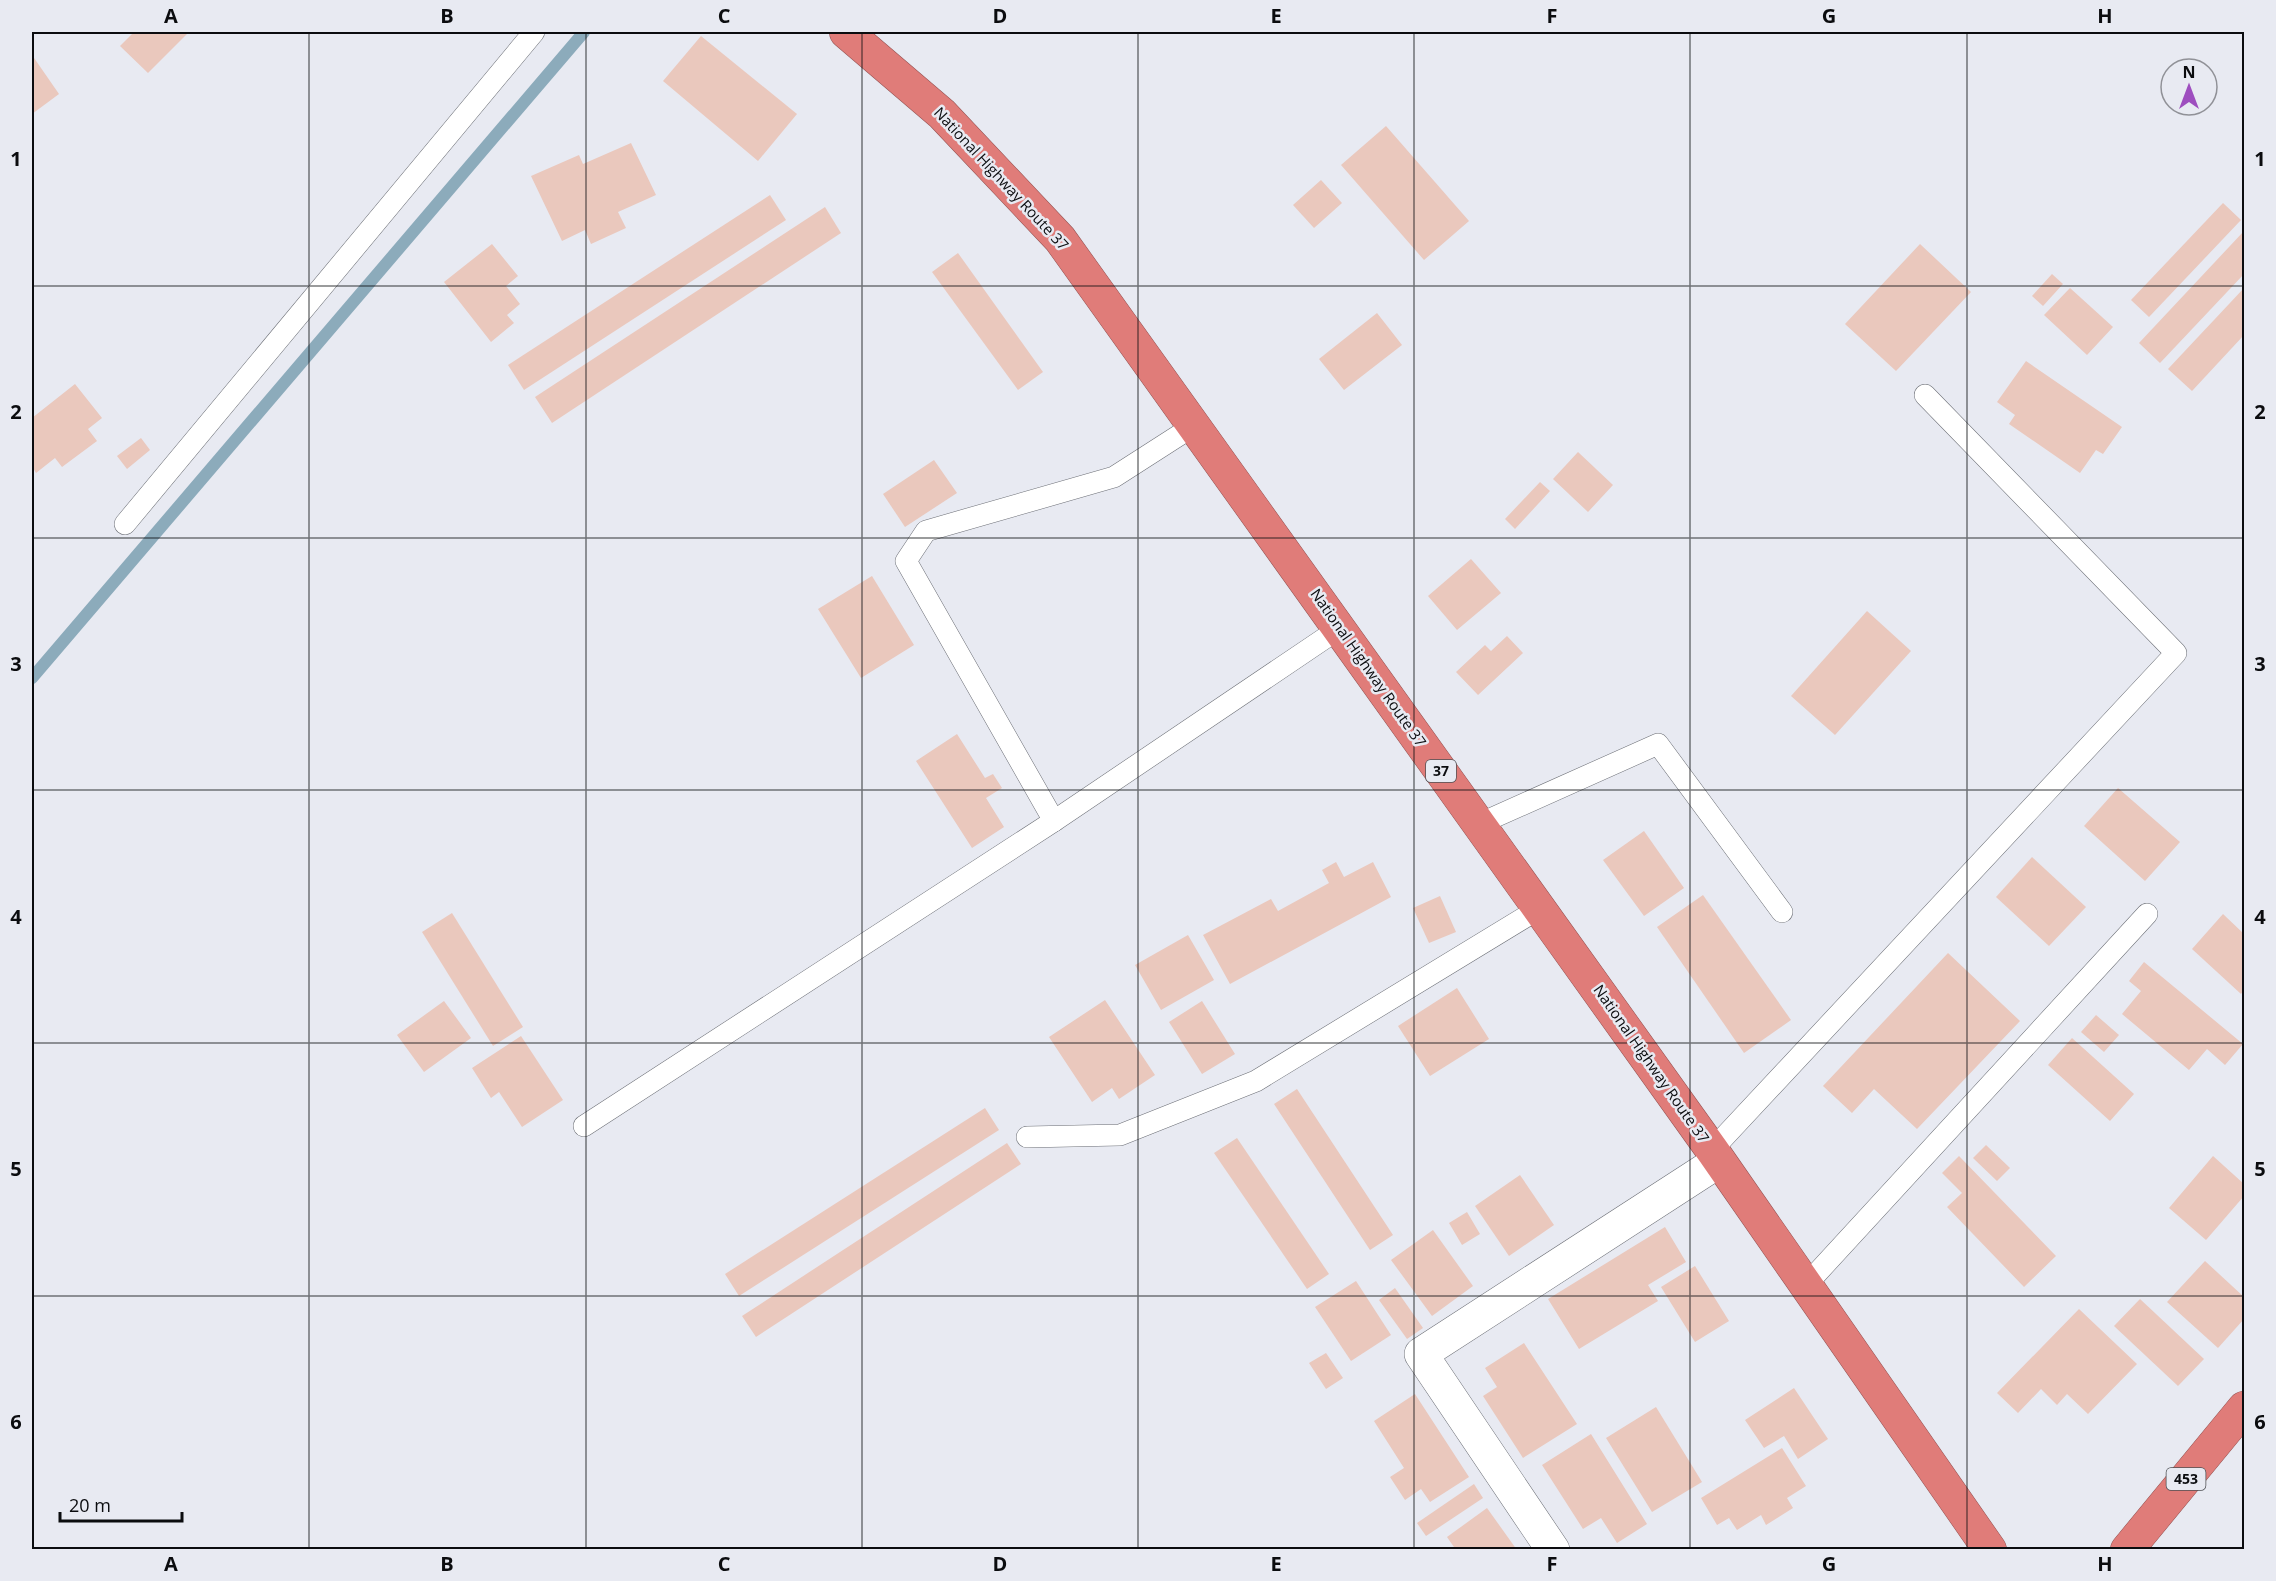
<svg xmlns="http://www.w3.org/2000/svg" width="2276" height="1581" font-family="'Open Sans',sans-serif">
<rect width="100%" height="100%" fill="#e8eaf2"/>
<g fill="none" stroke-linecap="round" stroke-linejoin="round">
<polyline stroke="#8cabbb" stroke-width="12" points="32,678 584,32"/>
</g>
<g fill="#eac8bd">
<polygon points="134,32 189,32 148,73 120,46"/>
<polygon points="701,36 797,114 758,161 663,81"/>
<polygon points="32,55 59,94 32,114"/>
<polygon points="1386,126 1469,221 1424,260 1341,165"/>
<polygon points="631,143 656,195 618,212 626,228 591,244 585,230 562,241 531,176 579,155 583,164"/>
<polygon points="1321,180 1342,203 1314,228 1293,205"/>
<polygon points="770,195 786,220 524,390 508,365"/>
<polygon points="2223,203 2241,220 2149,317 2131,300"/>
<polygon points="825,207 841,233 552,423 535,397"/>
<polygon points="2244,231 2244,274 2160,363 2139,343"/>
<polygon points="492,244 518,276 506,286 520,304 507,315 514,323 491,342 444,282"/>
<polygon points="1920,244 1971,292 1896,371 1845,324"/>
<polygon points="958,253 1043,372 1018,390 932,272"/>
<polygon points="2052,274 2063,284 2043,306 2032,296"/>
<polygon points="2070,288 2113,327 2087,355 2044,315"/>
<polygon points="2244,288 2244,335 2192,391 2168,369"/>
<polygon points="1377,313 1402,345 1344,390 1319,359"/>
<polygon points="2026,361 2122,427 2103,454 2096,450 2080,473 2009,424 2015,415 1997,402"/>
<polygon points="75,384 102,418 88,429 97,441 62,467 55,458 36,473 32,466 32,418"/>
<polygon points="141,438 150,450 127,469 117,456"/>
<polygon points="1578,452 1613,485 1588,512 1553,479"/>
<polygon points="934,460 957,493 905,527 883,494"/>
<polygon points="1540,482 1550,491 1515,529 1505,519"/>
<polygon points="1471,559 1501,593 1457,630 1428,596"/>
<polygon points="872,576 914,645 861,678 818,609"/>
<polygon points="1867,611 1911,651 1835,735 1791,696"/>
<polygon points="1507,636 1523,653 1478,695 1456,672 1485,645 1491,651"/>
<polygon points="957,734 985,778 993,774 1002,788 986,798 1004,827 972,848 916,761"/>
<polygon points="2118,788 2180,842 2145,881 2084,826"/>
<polygon points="1644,831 1684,888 1644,916 1603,860"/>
<polygon points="2032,857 2086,907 2049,946 1996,897"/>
<polygon points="1336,862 1344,877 1373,862 1391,897 1230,984 1203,935 1271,899 1278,911 1329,883 1322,870"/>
<polygon points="1703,895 1791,1020 1744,1053 1657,927"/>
<polygon points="1440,896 1456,932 1429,943 1413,908"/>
<polygon points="452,913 523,1027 493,1046 422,932"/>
<polygon points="2223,914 2244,934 2244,990 2241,994 2192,949"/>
<polygon points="1188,935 1214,980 1161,1010 1135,965"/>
<polygon points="1948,953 2020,1021 1917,1129 1874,1089 1852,1113 1823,1086"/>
<polygon points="2144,962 2243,1044 2225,1065 2207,1049 2189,1070 2122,1014 2141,991 2129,981"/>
<polygon points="1457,988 1489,1039 1430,1076 1398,1026"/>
<polygon points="1105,1000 1155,1075 1119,1099 1112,1088 1092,1102 1049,1037"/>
<polygon points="444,1001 471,1038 424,1072 397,1035"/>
<polygon points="1202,1001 1235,1054 1202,1074 1169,1022"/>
<polygon points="2096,1015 2119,1035 2104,1052 2081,1032"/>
<polygon points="521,1036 563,1100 522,1127 499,1092 491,1098 472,1068"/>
<polygon points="2072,1038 2134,1094 2110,1121 2048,1065"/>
<polygon points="1297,1089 1393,1235 1370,1250 1274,1104"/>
<polygon points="985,1108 999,1130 739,1296 725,1274"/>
<polygon points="1237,1138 1329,1274 1307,1289 1214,1153"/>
<polygon points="1007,1143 1021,1164 756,1337 742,1316"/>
<polygon points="1986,1145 2010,1168 1997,1181 1973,1158"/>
<polygon points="1959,1156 2056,1256 2024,1287 1947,1207 1962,1193 1942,1173"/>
<polygon points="2213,1156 2244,1184 2244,1196 2206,1240 2169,1208"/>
<polygon points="1520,1175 1554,1225 1509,1256 1475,1206"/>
<polygon points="1467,1212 1480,1234 1462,1245 1449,1223"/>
<polygon points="1665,1227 1686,1262 1648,1285 1658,1301 1579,1349 1548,1299"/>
<polygon points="1433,1230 1473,1286 1432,1316 1391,1260"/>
<polygon points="2205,1261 2244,1297 2244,1319 2218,1348 2167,1302"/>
<polygon points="1695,1266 1729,1321 1695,1342 1661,1287"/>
<polygon points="1356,1281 1391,1335 1351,1361 1315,1307"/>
<polygon points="1395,1288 1423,1328 1407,1339 1379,1300"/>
<polygon points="2140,1299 2204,1359 2178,1386 2114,1326"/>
<polygon points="2079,1309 2137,1364 2088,1414 2067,1394 2057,1405 2041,1389 2018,1413 1997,1393"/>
<polygon points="1524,1343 1577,1424 1523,1458 1483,1396 1497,1387 1485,1368"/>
<polygon points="1326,1353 1343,1378 1326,1389 1309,1363"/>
<polygon points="1794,1388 1828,1439 1798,1459 1784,1436 1764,1448 1745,1420"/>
<polygon points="1415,1394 1469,1477 1430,1502 1421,1489 1405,1500 1390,1477 1404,1468 1374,1421"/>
<polygon points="1656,1407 1702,1482 1652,1512 1606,1438"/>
<polygon points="1591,1434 1647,1524 1617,1543 1601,1518 1583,1529 1542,1465"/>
<polygon points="1782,1448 1806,1486 1787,1498 1793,1508 1766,1525 1761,1515 1737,1530 1729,1518 1717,1525 1701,1498"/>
<polygon points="1474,1484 1483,1498 1426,1536 1417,1523"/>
<polygon points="1487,1508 1517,1550 1456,1550 1447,1537"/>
</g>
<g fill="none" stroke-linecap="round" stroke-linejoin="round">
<defs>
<g id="lane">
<polyline points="125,524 534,32"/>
<polyline points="1054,821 906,561 926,531 1114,477 1195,425"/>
<polyline points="1479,824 1658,744 1782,912"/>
<polyline points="584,1126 1054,821 1340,628"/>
<polyline points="1027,1137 1120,1135 1256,1081 1540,908"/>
<polyline points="1712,1150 2176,653 1925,395"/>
<polyline points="1806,1285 2147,914"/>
</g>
<polyline id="street" points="1553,1550 1421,1354 1719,1161"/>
<g id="highway">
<polyline points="846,32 942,114 1060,239 1712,1150 1990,1550"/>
<polyline points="2127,1550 2244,1408"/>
</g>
</defs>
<use href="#lane" stroke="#6c6f76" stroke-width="22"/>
<use href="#street" stroke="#6c6f76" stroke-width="34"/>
<use href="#highway" stroke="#955554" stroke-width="34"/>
<use href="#lane" stroke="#fff" stroke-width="21"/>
<use href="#street" stroke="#fff" stroke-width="33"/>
<use href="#highway" stroke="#e07c79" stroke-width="33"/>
</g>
<path fill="none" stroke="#0b0c0f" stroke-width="1.5" stroke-opacity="0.55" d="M309 32V1550M586 32V1550M862 32V1550M1138 32V1550M1414 32V1550M1690 32V1550M1967 32V1550M32 286H2244M32 538H2244M32 790H2244M32 1043H2244M32 1296H2244"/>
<g text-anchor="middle" stroke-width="5" stroke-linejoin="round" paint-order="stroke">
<g fill="#e8eaf2" stroke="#4d4f53" stroke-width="1.5">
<rect x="1426" y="760" width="30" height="22" rx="4.5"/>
<rect x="2166.5" y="1468" width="39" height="22" rx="4.5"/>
</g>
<g font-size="14" font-weight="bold" fill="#0b0c0f">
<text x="1441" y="776">37</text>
<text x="2186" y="1484">453</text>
</g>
<g font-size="15" fill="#0b0c0f" stroke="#e8eaf2">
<text transform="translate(1001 179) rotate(47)" y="5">National Highway Route 37</text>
<text transform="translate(1368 668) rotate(55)" y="5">National Highway Route 37</text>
<text transform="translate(1651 1064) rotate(55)" y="5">National Highway Route 37</text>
</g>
</g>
<rect width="2276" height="1581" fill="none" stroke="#e8eaf2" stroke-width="66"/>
<g transform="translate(2189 87)"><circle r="28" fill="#e8eaf2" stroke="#909197" stroke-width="1.5"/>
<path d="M0-4.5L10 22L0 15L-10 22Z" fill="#9e4ebf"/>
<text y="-9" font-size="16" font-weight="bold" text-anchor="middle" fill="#0b0c0f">N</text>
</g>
<path d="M60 1512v9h122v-9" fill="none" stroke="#0b0c0f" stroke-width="3"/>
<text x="69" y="1512" font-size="18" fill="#0b0c0f" stroke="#e8eaf2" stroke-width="4.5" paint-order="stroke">20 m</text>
<rect x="33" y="33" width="2210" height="1515" fill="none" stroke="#0b0c0f" stroke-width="2"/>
<g font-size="20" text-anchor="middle" font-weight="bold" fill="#0b0c0f">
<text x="171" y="23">A</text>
<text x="447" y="23">B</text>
<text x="724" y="23">C</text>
<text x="1000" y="23">D</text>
<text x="1276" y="23">E</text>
<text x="1552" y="23">F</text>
<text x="1829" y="23">G</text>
<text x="2105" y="23">H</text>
<text x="16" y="166">1</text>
<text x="2260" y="166">1</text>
<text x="16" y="419">2</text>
<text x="2260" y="419">2</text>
<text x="16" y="671">3</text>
<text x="2260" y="671">3</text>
<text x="16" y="924">4</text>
<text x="2260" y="924">4</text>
<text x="16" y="1176">5</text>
<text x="2260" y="1176">5</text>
<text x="16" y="1429">6</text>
<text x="2260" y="1429">6</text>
<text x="171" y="1571">A</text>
<text x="447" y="1571">B</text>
<text x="724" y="1571">C</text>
<text x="1000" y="1571">D</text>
<text x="1276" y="1571">E</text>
<text x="1552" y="1571">F</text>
<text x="1829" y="1571">G</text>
<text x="2105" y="1571">H</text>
</g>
</svg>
